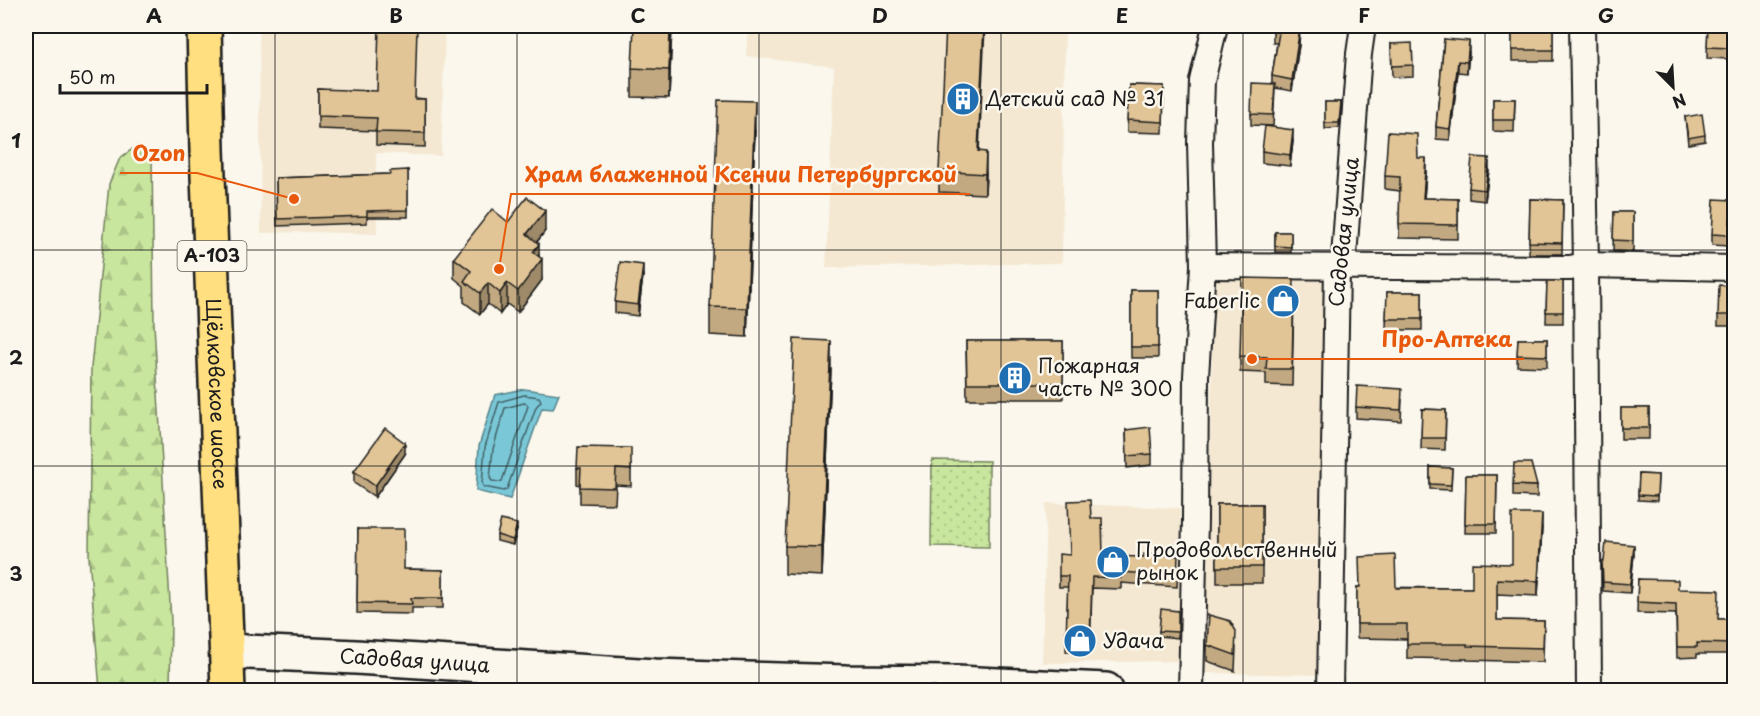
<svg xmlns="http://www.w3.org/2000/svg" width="1760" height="716" font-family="'Playpen Sans',sans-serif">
<defs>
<pattern id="grass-dots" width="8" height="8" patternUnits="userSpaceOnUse" patternTransform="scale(1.5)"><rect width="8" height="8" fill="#c9e69e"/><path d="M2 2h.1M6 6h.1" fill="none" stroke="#acc588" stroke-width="1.8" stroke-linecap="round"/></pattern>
<pattern id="forest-firs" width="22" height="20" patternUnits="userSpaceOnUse" patternTransform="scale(1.5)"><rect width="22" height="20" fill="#c9e69e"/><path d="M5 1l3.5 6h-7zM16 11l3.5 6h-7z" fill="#acc588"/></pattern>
</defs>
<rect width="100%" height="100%" fill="#fbf7ec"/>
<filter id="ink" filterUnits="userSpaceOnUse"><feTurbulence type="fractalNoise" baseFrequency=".0167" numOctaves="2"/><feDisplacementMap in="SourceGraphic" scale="12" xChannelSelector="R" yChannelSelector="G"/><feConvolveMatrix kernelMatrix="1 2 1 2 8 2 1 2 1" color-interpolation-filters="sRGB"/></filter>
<g filter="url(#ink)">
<g fill="#f4e8d2">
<polygon points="259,26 445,26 441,156 376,153 377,234 311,232 261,233"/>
<polygon points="748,26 1065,26 1062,263 826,268 834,67 746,56"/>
<polygon points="1214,278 1327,278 1318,608 1327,610 1325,675 1205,673"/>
<polygon points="1046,503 1180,508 1182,661 1042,663"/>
</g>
<polygon fill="url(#grass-dots)" stroke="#72815d" stroke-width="1.5" points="932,460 989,461 989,547 931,546"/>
<polygon fill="url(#forest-firs)" stroke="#72815d" stroke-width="1.5" points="137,146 152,155 154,324 171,621 170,690 100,690 89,557 91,368 109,184 120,158"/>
<polygon fill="#7ac8d7" stroke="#54838c" stroke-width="1.5" points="524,389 559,394 553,409 542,408 510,499 476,491 479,446 495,395"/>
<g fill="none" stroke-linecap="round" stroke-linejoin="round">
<g stroke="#426167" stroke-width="1.5">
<polygon points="524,395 539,397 541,401 536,407 507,489 504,491 484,487 482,484 485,447 499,402"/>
<polygon points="524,403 527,404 528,406 502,481 499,482 492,481 490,478 493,449 505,408"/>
</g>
<defs>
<g id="street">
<polyline points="1582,26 1586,265 1589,690"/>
<polyline points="1203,266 1570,268 1586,265 1734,268"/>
<polyline points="1191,690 1195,520 1196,376 1203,266 1200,143 1202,81 1215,26"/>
<polyline points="1330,690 1337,267 1344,257 1359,54 1363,26"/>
</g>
<g id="secondary">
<path id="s1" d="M227 651 356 657 655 676 846 682 957 683 1106 690"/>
</g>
<g id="primary">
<path id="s2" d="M204 26 207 150 228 690"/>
</g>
</defs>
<use href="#street" stroke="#1c1c1c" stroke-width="28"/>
<use href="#secondary" stroke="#1c1c1c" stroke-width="38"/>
<use href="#primary" stroke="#1c1c1c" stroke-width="38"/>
<use href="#street" stroke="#fbf7ec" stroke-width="24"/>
<use href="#secondary" stroke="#fbf7ec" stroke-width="33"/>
<use href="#primary" stroke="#ffdf80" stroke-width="33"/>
</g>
<g fill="#c2a981" stroke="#1c1c1c" stroke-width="1.5">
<polygon points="672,26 669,98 632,97 632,68"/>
<polygon points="1273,26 1300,26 1299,45 1292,91 1275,88 1273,126 1251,125 1251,114 1272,84 1272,76 1277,43 1273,43"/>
<rect x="1512" y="26" width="41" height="35"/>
<polygon points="1708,26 1732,26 1731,59 1707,58"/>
<polygon points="1444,39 1469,52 1467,73 1458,72 1450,140 1436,139 1436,127"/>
<polygon points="1391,44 1413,65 1413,76 1392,77"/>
<polygon points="1129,85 1164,86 1163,133 1127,132"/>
<polygon points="318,89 425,99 425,147 376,145 376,131 318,129"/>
<polygon points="1493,99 1515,99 1514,132 1493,131"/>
<polygon points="1325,102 1341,102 1339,128 1325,129"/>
<polygon points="1685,117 1705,135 1705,141 1688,144"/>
<polygon points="755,130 747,337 710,335 710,307"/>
<polygon points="1293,141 1290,166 1262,163 1262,151"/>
<polygon points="979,152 986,173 985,194 939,192 939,171"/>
<polygon points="1418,158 1426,172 1424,198 1458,199 1458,239 1399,238 1400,191 1385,189 1385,176"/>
<polygon points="408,170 408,217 367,217 367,223 277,226 276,178 390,174"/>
<polygon points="1489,170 1485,201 1469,199 1469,188"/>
<polygon points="1530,199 1563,200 1562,254 1529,254"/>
<polygon points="1732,211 1729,246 1712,245 1712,234"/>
<polygon points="1614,212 1633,212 1633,252 1613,251"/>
<polygon points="508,222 545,231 537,242 542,280 518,312 507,304 500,314 488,304 480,314 464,302 464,286 454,278 454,258"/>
<rect x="1275" y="232" width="16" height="20"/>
<polygon points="643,276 638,316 615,313 615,302"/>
<polygon points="1547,281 1563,281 1563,323 1546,323"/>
<polygon points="1734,286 1734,326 1718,326 1718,315"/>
<rect x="1131" y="290" width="27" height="68"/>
<polygon points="1387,292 1422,292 1422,330 1386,330"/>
<polygon points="1294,295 1292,386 1266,385 1266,373 1240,372 1240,356"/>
<polygon points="1518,339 1547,339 1547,367 1517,366"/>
<polygon points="966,341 1063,341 1063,399 967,399"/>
<polygon points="831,369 822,576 785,574 785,546"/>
<polygon points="1402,400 1401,421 1356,418 1356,407"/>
<rect x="1621" y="408" width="28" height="31"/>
<polygon points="1422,409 1446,410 1445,450 1421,449"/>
<polygon points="1126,430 1152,454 1152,465 1127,468"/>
<polygon points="405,454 375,497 354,483 354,471"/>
<polygon points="631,465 631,486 616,485 615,504 580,503 580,485 577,484 577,468"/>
<polygon points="1430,467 1452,468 1451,490 1430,489"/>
<polygon points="1639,474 1658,475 1657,501 1638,500"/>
<polygon points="1466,475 1497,475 1496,533 1465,533"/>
<polygon points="1513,485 1537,486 1537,497 1513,496"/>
<rect x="1217" y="504" width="45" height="79"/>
<polygon points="1091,518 1103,556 1178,567 1177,587 1121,583 1121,589 1092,588 1090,652 1066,652 1068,587 1059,587 1059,576"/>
<polygon points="1542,528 1538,596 1497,594 1497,620 1544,621 1543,662 1467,660 1467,659 1407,658 1407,639 1357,638 1357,587 1472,588 1512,564"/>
<polygon points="358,529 404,569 443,570 443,608 412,608 412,614 357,613"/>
<polygon points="517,530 513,545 497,541 497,535"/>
<polygon points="1634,554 1630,593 1603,591 1602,561"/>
<polygon points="1638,579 1678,589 1718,619 1734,619 1734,654 1697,654 1697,657 1677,658 1676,614 1637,613"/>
<polygon points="1178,611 1178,638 1159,636 1159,631"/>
<polygon points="1207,645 1236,647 1235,671 1207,661"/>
</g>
<g fill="#9e8a69" stroke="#1c1c1c" stroke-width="1.5">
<polygon points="670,26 672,26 669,98 669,70"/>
<polygon points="984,26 985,26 978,172 978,151"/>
<polygon points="1300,26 1299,45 1292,91 1292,80"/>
<polygon points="1469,41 1469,52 1467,73 1467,62"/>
<polygon points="1458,61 1458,72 1450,140 1450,129"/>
<polygon points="755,101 755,130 747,337 747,308"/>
<polygon points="1293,130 1293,141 1290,166 1290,155"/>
<polygon points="986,152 986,173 985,194 985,174"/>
<polygon points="1426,158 1426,172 1423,212 1423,198"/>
<polygon points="1489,158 1489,170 1485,201 1485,190"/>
<polygon points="545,211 545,231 527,255 527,234"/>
<polygon points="539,244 539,263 542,259 542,280 518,312 518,291 533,252"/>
<polygon points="643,265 643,276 638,316 638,305"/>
<polygon points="488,283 488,304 480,314 480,293"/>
<polygon points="507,283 507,304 500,314 500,293"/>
<polygon points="831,341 831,369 822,576 822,547"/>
<polygon points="405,443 405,454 375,497 375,486"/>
<polygon points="1542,514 1542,528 1538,596 1538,581"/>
<polygon points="517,524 517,530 513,545 513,540"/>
<polygon points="1634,545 1634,554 1630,593 1630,584"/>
</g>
<g fill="#e2c596" stroke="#1c1c1c" stroke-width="1.5">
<polygon points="379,26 417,26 415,99 425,99 425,133 376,132 377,118 318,116 318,89 377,91"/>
<polygon points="634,26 670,26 669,70 632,68"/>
<polygon points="946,26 984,26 978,151 986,152 985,174 939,171"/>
<polygon points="1273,26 1299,26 1299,34 1292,80 1272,76 1279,32 1273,32"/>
<rect x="1512" y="26" width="41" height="24"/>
<polygon points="1708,26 1732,26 1731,48 1707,47"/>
<polygon points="1444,39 1469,41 1467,62 1458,61 1450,129 1436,127"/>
<polygon points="1412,43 1413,65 1392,66 1391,44"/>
<polygon points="1252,83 1275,84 1273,115 1251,114"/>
<polygon points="1129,85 1164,86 1163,122 1127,120"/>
<polygon points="1493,99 1515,99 1514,120 1493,120"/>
<polygon points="718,100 755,101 747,308 710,307"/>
<polygon points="1325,102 1341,102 1339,123 1325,123"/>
<polygon points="1702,114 1705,135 1688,138 1685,117"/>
<polygon points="1265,126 1293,130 1290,155 1262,151"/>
<polygon points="1388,132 1417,134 1418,158 1426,158 1423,198 1458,199 1458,225 1399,224 1400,177 1385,176"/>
<polygon points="1472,157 1489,158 1485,190 1469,188"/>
<polygon points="408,170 408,210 367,211 367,216 277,219 276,178 390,174 390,171"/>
<polygon points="527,197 545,211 527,234 539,244 533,252 542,259 518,291 507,283 500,293 488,283 480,293 464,281 471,271 454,258 492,209 508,222"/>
<polygon points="1530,199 1563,200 1562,243 1529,242"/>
<polygon points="1714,199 1732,200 1729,235 1712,234"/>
<polygon points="1614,212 1633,212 1633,241 1613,240"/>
<polygon points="1275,232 1291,232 1291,247 1275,246"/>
<polygon points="620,262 643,265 638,305 615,302"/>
<polygon points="1242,278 1294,279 1292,369 1266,369 1267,357 1240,356"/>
<polygon points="1547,281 1563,281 1563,312 1546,312"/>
<polygon points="1719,285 1734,286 1734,315 1718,315"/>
<rect x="1131" y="290" width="27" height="57"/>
<polygon points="1387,292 1422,292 1422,319 1386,319"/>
<polygon points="794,339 831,341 822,547 785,546"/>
<polygon points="1518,339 1547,339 1547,356 1517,355"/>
<polygon points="966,341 1063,341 1063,383 967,383"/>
<polygon points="1357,386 1402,389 1401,410 1356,407"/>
<rect x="1621" y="408" width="28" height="20"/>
<polygon points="1422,409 1446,410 1445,438 1421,438"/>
<polygon points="1150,427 1152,454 1127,456 1126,430"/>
<polygon points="385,428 405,443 375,486 354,471"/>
<polygon points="578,447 631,448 631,470 616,469 615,488 580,487 581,468 577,468"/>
<polygon points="1514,463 1531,463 1537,486 1513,485"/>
<polygon points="1430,467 1452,468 1451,485 1430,484"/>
<polygon points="1639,474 1658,475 1657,496 1638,495"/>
<polygon points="1466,475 1497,475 1496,524 1465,524"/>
<polygon points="1090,500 1091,518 1102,518 1103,556 1144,557 1144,554 1178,556 1177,576 1121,572 1121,578 1092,577 1090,641 1066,641 1068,576 1059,576 1059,554 1070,555 1068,501"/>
<rect x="1217" y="504" width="45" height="63"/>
<polygon points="1512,514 1542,514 1538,581 1497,579 1497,620 1544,621 1543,648 1467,646 1467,644 1407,644 1407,624 1357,624 1357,587 1360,587 1359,557 1395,555 1396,588 1472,588 1472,563 1512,564"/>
<polygon points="501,520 517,524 513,540 497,535"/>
<polygon points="358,529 404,529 404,569 443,570 443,598 411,598 412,604 357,603"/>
<polygon points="1606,542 1634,545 1630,584 1603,582 1602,561 1604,561"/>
<polygon points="1638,579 1678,580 1678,589 1719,590 1718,619 1734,619 1734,644 1697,643 1697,647 1677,647 1676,604 1637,602"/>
<polygon points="1161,609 1178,611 1178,632 1159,631"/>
<polygon points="1209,615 1230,621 1236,631 1235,655 1207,645"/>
<polygon points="935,686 935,690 898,690"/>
</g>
</g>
<path fill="none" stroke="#1c1c1c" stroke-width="1.5" stroke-opacity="0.55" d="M275 26V690M517 26V690M759 26V690M1001 26V690M1243 26V690M1485 26V690M26 250H1734M26 466H1734"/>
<defs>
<symbol id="building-disc" viewBox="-11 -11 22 22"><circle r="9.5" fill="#1f6fb2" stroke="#fbf7ec"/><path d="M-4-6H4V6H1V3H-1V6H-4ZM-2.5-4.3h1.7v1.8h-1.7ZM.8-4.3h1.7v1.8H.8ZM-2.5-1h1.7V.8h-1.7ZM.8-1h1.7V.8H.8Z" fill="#fff"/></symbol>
<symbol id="shop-disc" viewBox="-11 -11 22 22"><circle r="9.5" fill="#1f6fb2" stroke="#fbf7ec"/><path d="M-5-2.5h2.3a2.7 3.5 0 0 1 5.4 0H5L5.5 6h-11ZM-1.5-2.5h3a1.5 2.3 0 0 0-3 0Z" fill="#fff"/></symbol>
</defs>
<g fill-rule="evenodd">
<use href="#building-disc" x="944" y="80" width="38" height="38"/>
<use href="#shop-disc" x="1264" y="282" width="38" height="38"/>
<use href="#building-disc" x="996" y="359" width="38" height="38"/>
<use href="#shop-disc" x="1094" y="543" width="38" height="38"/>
<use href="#shop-disc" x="1061" y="622" width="38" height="38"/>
</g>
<g text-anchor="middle" stroke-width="5" stroke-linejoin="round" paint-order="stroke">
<rect fill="#fbf7ec" stroke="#5f5e5a" stroke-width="1.5" x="177.5" y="241" width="69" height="30" rx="4.5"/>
<g font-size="18" font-weight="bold" fill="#1c1c1c">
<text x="212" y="262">А-103</text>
</g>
<g font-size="20" fill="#1c1c1c" stroke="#fbf7ec" text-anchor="start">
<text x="986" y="106">Детский сад № 31</text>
<text x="1260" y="308" text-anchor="end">Faberlic</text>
<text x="1038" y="373">Пожарная<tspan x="1038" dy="23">часть № 300</tspan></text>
<text x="1136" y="557">Продовольственный<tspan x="1136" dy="23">рынок</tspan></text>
<text x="1103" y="648">Удача</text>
</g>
<g font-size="20" fill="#1c1c1c" stroke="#fbf7ec">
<text transform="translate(1344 232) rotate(-84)" y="7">Садовая улица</text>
<text dy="7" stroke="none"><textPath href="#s2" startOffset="368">Щёлковское шоссе</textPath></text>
<text dy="7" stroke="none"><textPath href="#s1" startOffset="188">Садовая улица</textPath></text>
</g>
</g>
<path fill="none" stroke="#e8590c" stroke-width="2" d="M294 199L197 173H120M499 269L511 194H970M1252 359L1370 359H1524"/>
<g fill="#e8590c" stroke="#fbf7ec" stroke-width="2">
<circle cx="294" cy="199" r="6"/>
<circle cx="499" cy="269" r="6"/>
<circle cx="1252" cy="359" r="6"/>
</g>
<g font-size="21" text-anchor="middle" font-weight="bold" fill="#e8590c" stroke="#fbf7ec" stroke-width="5" stroke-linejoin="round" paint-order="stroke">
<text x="159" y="161">Ozon</text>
<text x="741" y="182">Храм блаженной Ксении Петербургской</text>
<text x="1447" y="347">Про-Аптека</text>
</g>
<rect width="1760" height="716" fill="none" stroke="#fbf7ec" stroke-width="66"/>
<g transform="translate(1673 87) rotate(156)" stroke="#fbf7ec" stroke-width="4.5" paint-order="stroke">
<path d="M0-4.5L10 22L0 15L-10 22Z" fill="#1c1c1c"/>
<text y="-9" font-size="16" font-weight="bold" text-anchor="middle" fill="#1c1c1c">N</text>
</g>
<path d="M60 84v9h147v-9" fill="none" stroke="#1c1c1c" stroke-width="3"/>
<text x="69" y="84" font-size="18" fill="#1c1c1c" stroke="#fbf7ec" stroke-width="4.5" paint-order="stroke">50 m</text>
<rect x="33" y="33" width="1694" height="650" fill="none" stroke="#1c1c1c" stroke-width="2"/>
<g font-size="20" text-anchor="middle" font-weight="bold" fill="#1c1c1c">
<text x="154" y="23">A</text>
<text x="396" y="23">B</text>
<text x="638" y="23">C</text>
<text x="880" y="23">D</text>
<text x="1122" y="23">E</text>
<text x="1364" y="23">F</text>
<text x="1606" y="23">G</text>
<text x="16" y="148">1</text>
<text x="16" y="365">2</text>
<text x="16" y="581">3</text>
</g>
</svg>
